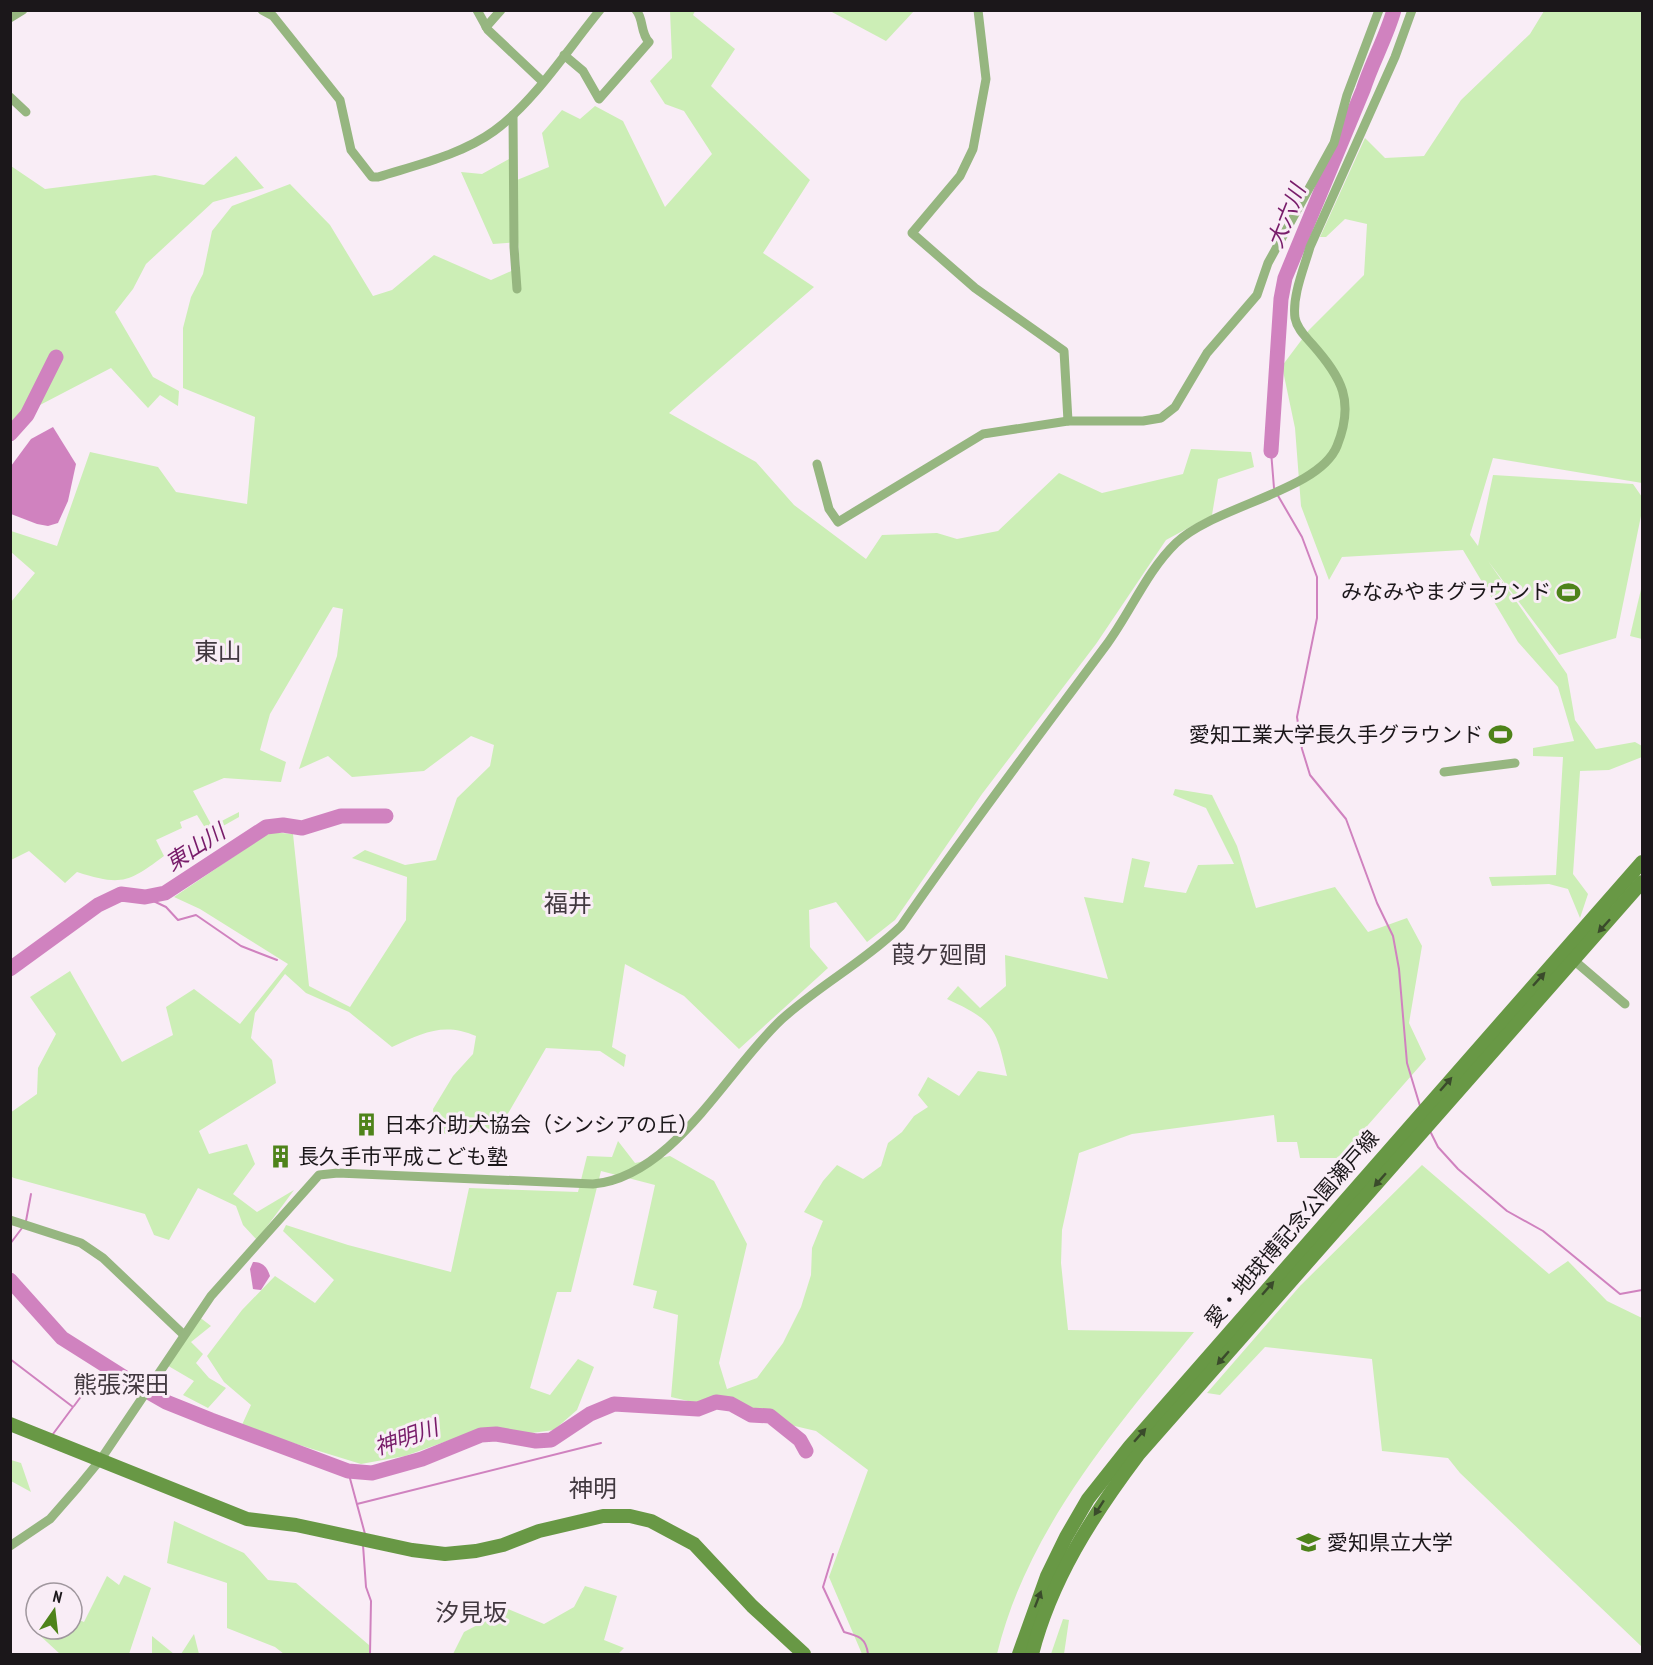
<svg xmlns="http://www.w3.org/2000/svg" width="1653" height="1665" font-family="'PT Sans Narrow','Noto Sans JP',sans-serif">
<rect width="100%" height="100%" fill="#f9edf6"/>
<g fill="#cceeb6">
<path d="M670 11H695L693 15 735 49 711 86 810 180 763 253 814 287 669 413 756 462 794 505 866 559 882 535 937 533 957 539 998 531 1059 473 1102 493 1183 474 1191 449 1251 452 1254 467 1218 479 1212 515 1166 540 1096 644 982 794 895 920 867 942 836 902 809 910 810 947 828 968 739 1049 684 996 625 964 612 1047 626 1055 624 1067 600 1051 546 1048 499 1129 449 1135 435 1130 433 1109 453 1076 473 1054 476 1036C443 1022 423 1033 392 1047L349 1012 306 993 285 974 255 1013 251 1038 272 1060 276 1083 199 1131 209 1154 247 1144 255 1164 233 1194 257 1212 294 1190 257 1240 243 1225 236 1206 198 1188 169 1240 154 1235 145 1214 14 1178 10 1176V1113L37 1094 38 1068 56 1034 30 997 70 971 122 1062 173 1035 166 1007 194 989 240 1024 288 964 200 909 174 897 270 832 293 834 309 986 350 1007 406 920 407 877 352 858 365 850 405 865 436 860 457 798 490 766 494 745 471 736 424 771 352 777 328 756 299 769 337 656 343 609 333 607 270 714 260 750 286 762 281 782 224 778 193 791 212 826 239 812V817L209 834 197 815 180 822 182 828 156 840 164 856C128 883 121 886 77 872L65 883 29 851 11 860V602L35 573 11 552V531L57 546 90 452 158 467 176 492 247 504 255 417 183 388V328L191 297 203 274 212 231 232 206 290 184 330 225 373 296 392 290 434 255 491 280 520 267 518 242 493 244 461 172 482 174 509 159 517 180 549 167 542 133 562 110 580 119 595 106 623 121 665 207 712 154 684 111 665 104 650 81 672 58Z"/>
<polygon points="830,11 914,11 886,41"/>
<polygon points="1544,11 1642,11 1642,483 1493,458 1470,535 1478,546 1493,475 1633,484 1642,497 1642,511 1616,638 1559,655 1488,561 1567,674 1575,720 1596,749 1635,742 1642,746 1642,757 1609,770 1580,771 1573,874 1588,894 1580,918 1568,889 1549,884 1492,886 1489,877 1556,875 1563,757 1533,756 1533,748 1574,741 1558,687 1518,642 1463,550 1342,557 1329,580 1301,506 1295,428 1282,366 1309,330 1364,275 1367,224 1345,219 1326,237 1320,237 1365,138 1385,158 1424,156 1461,100 1530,34"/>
<polygon points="236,156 264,188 213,202 146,264 133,289 115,312 153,377 179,391 178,406 160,395 148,408 111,368 15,418 11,423 11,166 45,189 155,175 204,185"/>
<polygon points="1642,585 1642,639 1630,636"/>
<path d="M1175 789 1212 795 1237 846 1256 908 1335 887 1368 932 1407 918 1422 946 1409 1023 1426 1059 1339 1158H1300L1297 1142H1277L1274 1115 1132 1134 1079 1153 1062 1230 1061 1263 1068 1330 1194 1332C1115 1429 1027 1530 997 1654H862L829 1577 868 1470 816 1431 671 1397 678 1315 653 1308 657 1291 633 1285 655 1185 601 1171 571 1292H557L530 1388 550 1395 578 1359 594 1367 577 1410 554 1430 517 1435 495 1428 450 1440 405 1456 361 1464 241 1427 251 1405 224 1382 207 1356 242 1310 275 1276 315 1303 334 1280 283 1231 286 1225 348 1245 451 1272 469 1188 578 1192 587 1156 612 1157 618 1141 635 1163 670 1156 714 1181 747 1244 719 1363 727 1389 757 1378 783 1343 801 1307 811 1275 812 1248 823 1221 804 1212 823 1181 837 1165 863 1179 881 1166 888 1143 902 1132 914 1116 928 1107 918 1095 928 1077 959 1096 978 1071 1007 1076C996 1027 993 1020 947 999L958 986 980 1008 1006 986 1005 955 1108 979 1084 897 1123 903 1132 858 1150 862 1144 887 1186 893 1198 865 1234 864 1206 808 1173 795Z"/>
<polygon points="1422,1165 1549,1274 1568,1261 1607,1301 1642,1318 1642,1647 1460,1473 1448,1458 1382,1451 1372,1359 1265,1347 1220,1395 1207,1393 1300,1286"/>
<polygon points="198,1316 211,1326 191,1342 203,1354 196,1363 209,1378 226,1388 208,1408 183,1395 194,1381 165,1364"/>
<polygon points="11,1460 21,1463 31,1492 11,1481"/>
<polygon points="174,1521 244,1553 268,1580 296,1583 369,1645 370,1654 284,1654 275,1647 227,1628 227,1583 167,1563"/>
<polygon points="124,1575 151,1588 129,1654 60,1654 34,1630 36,1627 72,1629 72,1617 84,1622 107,1576 119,1585"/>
<polygon points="585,1586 617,1596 604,1640 624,1648 618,1654 453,1654 464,1632 508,1609 544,1624 574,1607"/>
<polygon points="1063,1619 1069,1620 1064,1654 1051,1654"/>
<polygon points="194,1634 199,1654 181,1654"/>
<polygon points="152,1636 174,1654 152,1654"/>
</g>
<g fill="#d082bf">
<polygon points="53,427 76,464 68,501 58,523 48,526 37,524 11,514 11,466 31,439"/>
<path d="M253 1262C263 1262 267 1267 270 1276L261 1290 253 1289 250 1269Z"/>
</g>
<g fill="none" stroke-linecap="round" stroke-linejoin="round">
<g stroke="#d082bf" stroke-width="2">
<polyline points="1271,451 1274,488"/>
<polyline points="1277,494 1302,537 1317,577 1317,618 1297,717 1302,749 1310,775 1346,819 1377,903 1393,936 1399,969 1407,1063 1420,1106"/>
<polyline points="145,897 166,907 178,920 196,915 241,946 277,960"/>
<polyline points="1430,1131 1438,1147 1458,1169 1507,1211 1543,1231 1620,1294 1642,1290"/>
<polyline points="26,1221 31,1194"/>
<polyline points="10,1244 22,1228"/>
<polyline points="10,1359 73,1407 53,1434"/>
<polyline points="74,1406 97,1375"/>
<polyline points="348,1471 365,1534"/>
<polyline points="357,1504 601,1443"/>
<polyline points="363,1545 366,1587 371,1601 370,1654"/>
<path d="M833 1554 823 1587 844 1632C859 1636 866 1638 868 1654"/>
</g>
<g stroke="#d082bf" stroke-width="15">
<polyline points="10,434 27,415 56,357"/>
<path d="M1271 451 1281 299 1285 278 1363 90C1372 62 1386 38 1394 10"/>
<polyline points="10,969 98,905 121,894 145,897 165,893 266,827 283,825 302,828 341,816 386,816"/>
<polyline points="10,1280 62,1338 138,1386 166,1402 211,1420 348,1471 372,1473 422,1459 481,1435 496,1434 536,1441 551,1440 590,1414 614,1404 698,1409 716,1402 731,1404 751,1415 770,1416 800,1440 806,1451"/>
</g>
<g stroke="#96b680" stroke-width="9">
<path d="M262 10 273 16 340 100 351 150 372 177H378C416 165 461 155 494 131 534 102 568 49 600 10"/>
<polyline points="477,10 488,30 542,81"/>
<polyline points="978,10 986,79 973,149 960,176 912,233 975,288 1064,351 1068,421"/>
<polyline points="10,18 23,10"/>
<polyline points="486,27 501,10"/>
<path d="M564 55 583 71 599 99 649 42C640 33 644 19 636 10"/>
<polyline points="10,97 26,112"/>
<polyline points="513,115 514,247 517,289"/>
<polyline points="817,464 829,509 838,522 983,434 1068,421 1143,421 1161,418 1175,407 1207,353 1257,295 1268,263 1334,143 1347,95 1379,10"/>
<polyline points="1444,772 1515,763"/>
<polyline points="1570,957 1625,1004"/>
<polyline points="10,1220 81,1243 103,1258 184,1335"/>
<path d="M10 1546 50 1519 78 1487 101 1459 211 1296 319 1175 338 1173 593 1184C673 1177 727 1070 782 1019 820 985 865 961 901 926 967 830 1038 737 1107 644 1131 611 1147 571 1176 543 1214 506 1319 491 1337 446 1355 401 1342 378 1312 344 1306 337 1297 329 1295 318 1292 296 1304 268 1310 247L1395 57 1412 10"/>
</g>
<g stroke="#689845" stroke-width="14">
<polyline points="10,1424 247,1519 296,1525 412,1550 445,1554 476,1551 503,1545 539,1531 603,1516 630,1516 651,1521 694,1544 752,1606 804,1654"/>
<polyline points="1019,1654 1047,1576 1066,1537 1088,1499 1130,1446 1642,862"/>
<path d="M1032 1654C1051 1580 1092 1516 1138 1455L1642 882"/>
</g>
</g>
<defs><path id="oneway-solid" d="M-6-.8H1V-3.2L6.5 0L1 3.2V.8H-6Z" transform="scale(1.5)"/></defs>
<g fill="#3a4b2b">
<use href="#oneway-solid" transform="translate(1604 926) rotate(132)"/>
<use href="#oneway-solid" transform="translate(1539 979) rotate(-48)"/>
<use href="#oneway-solid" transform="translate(1446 1084) rotate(-49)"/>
<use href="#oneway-solid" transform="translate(1380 1180) rotate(131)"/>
<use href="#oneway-solid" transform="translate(1268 1288) rotate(-49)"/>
<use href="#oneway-solid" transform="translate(1223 1358) rotate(131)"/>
<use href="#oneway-solid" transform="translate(1140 1435) rotate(-49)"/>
<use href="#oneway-solid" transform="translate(1099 1508) rotate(123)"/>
<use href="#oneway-solid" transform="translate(1038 1599) rotate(-69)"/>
</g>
<defs>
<symbol id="stadium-bare" viewBox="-9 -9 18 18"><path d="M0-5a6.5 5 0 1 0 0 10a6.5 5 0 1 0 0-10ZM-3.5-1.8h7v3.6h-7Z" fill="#4e831a" stroke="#f9edf6" stroke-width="2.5" paint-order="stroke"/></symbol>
<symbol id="building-bare" viewBox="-9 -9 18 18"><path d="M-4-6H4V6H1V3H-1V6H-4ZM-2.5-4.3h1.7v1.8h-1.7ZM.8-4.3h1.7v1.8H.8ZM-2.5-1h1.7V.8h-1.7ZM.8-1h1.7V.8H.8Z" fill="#4e831a" stroke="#f9edf6" stroke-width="2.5" paint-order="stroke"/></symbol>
<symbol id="university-bare" viewBox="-9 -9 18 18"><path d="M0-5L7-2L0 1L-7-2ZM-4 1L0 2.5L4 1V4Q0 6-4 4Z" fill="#4e831a" stroke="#f9edf6" stroke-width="2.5" paint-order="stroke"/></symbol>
</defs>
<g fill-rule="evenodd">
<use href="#stadium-bare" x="1552" y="576" width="33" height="33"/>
<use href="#stadium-bare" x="1484" y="718" width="33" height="33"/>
<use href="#building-bare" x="350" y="1108" width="33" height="33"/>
<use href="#building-bare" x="264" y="1140" width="33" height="33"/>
<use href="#university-bare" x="1292" y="1526" width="33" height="33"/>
</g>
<g text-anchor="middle" stroke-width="6" stroke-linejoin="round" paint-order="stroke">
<g font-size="21" fill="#1b171a" stroke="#f9edf6" text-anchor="start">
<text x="1551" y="599" text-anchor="end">みなみやまグラウンド</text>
<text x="1483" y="742" text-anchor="end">愛知工業大学長久手グラウンド</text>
<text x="384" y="1132">日本介助犬協会（シンシアの丘）</text>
<text x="298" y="1164">長久手市平成こども塾</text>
<text x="1327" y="1550">愛知県立大学</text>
</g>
<g font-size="21" fill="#1b171a" stroke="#f9edf6">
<text transform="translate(1292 1229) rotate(-49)" y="7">愛・地球博記念公園瀬戸線</text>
</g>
<g font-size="22" font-style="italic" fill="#781c6a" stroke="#f9edf6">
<text transform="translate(1286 216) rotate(-68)" y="8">大六川</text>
<text transform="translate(195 847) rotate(-33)" y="8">東山川</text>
<text transform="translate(406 1437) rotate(-19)" y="8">神明川</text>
</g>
<g font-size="24" fill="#423940" stroke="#f9edf6">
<text x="218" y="660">東山</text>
<text x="568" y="912">福井</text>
<text x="939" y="963">葭ケ廻間</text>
<text x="121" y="1393">熊張深田</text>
<text x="593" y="1497">神明</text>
<text x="471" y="1621">汐見坂</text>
</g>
</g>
<rect width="1653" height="1665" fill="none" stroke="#1b171a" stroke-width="24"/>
<g transform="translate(54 1611) rotate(14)"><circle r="28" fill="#f9edf6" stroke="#a0979e" stroke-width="1.5"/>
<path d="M0-4.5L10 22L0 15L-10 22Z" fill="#4e831a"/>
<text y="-9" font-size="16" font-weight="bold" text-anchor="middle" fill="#1b171a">N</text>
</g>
</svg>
